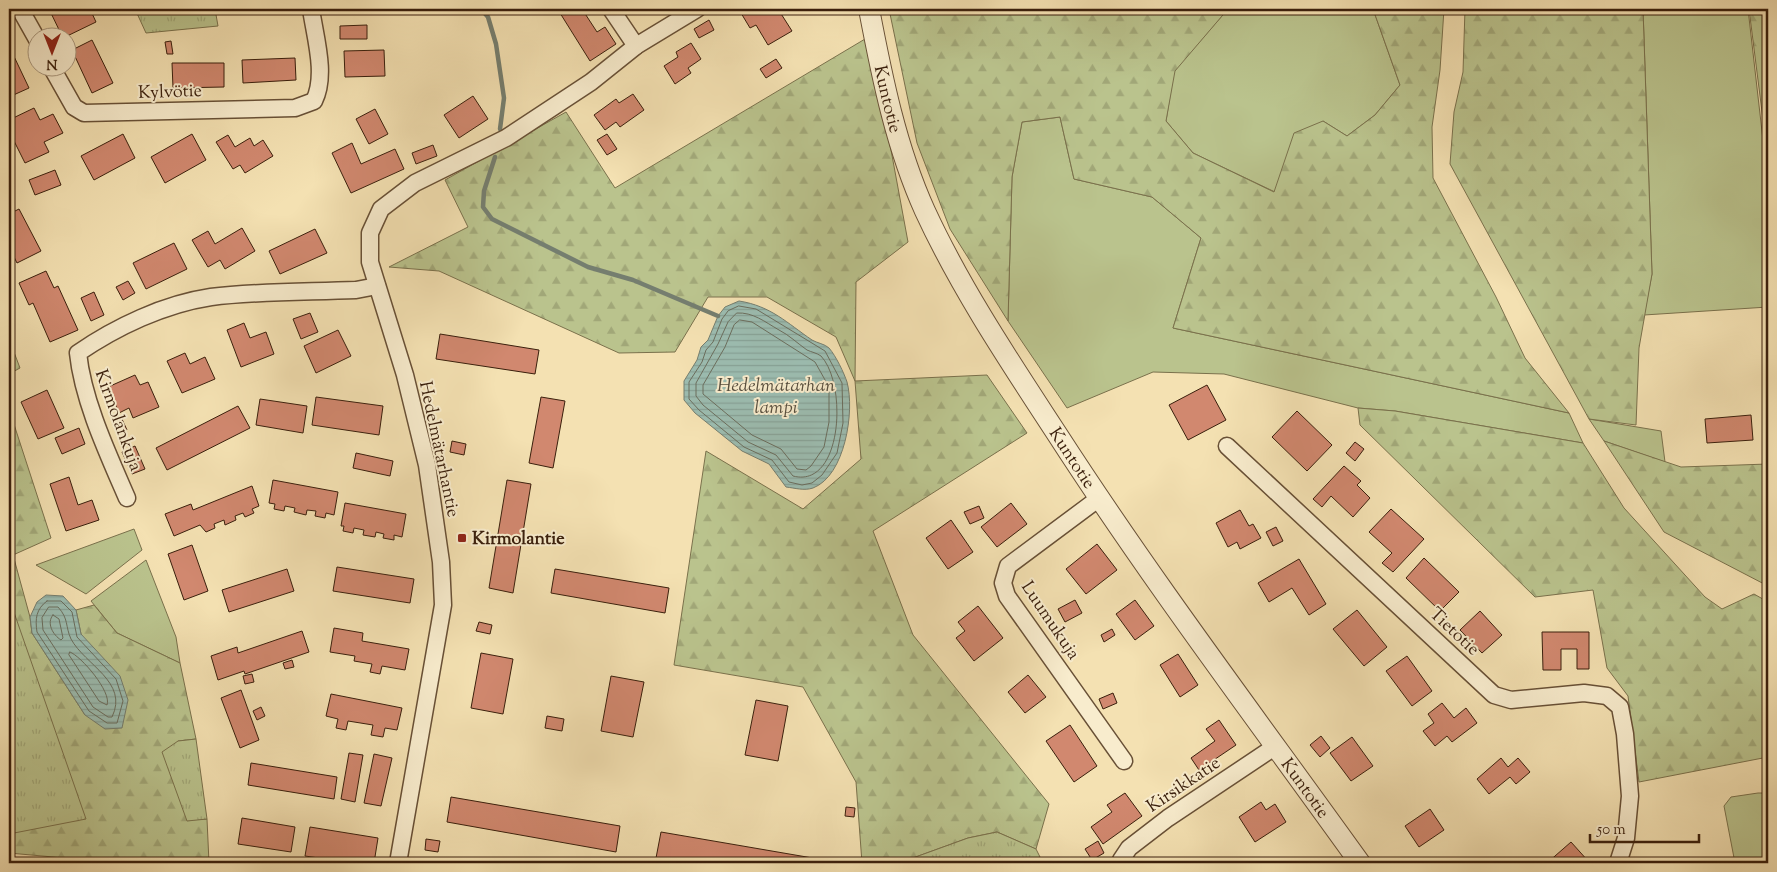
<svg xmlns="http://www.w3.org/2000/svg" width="1777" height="872" font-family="'Sorts Mill Goudy',serif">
<defs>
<pattern id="forest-firs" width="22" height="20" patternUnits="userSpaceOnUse" patternTransform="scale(1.25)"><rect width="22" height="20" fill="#bac38d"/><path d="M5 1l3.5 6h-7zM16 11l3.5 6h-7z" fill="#a1a778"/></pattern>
<pattern id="park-tufts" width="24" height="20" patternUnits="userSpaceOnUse" patternTransform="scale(1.25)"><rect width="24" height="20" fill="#bac38d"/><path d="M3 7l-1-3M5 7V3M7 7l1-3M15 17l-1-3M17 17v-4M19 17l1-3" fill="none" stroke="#a1a778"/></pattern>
<pattern id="water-rules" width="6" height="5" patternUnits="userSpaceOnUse" patternTransform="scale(1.25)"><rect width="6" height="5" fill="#9cbdb1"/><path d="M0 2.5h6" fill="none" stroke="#87a297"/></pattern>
</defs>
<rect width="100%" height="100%" fill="#f4e1b2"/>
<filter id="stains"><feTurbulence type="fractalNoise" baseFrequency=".004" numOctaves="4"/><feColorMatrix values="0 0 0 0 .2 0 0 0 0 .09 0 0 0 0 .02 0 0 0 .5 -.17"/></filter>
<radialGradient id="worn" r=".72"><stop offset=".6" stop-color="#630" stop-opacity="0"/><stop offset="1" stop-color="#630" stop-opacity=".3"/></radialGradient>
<g fill="#bac38d" stroke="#7a714c">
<polygon points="1228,9 1373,9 1400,85 1375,115 1347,136 1323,121 1275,192 1193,153 1166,121 1174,71"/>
<polygon points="1643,9 1748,9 1768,184 1768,307 1644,315 1652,274"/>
<polygon points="1060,117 1074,179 1152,197 1201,238 1173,328 1569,413 1583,443 1395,411 1358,408 1224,374 1153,372 1067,408 1008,321 1012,177 1022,122"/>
<polygon points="1589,419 1661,431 1665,462 1604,441"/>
<polygon points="134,529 142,550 86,594 36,565"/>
<polygon points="146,560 176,637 180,663 117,633 91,601"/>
<path d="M1758 793H1762C1773 806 1768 846 1768 863H1735L1724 806 1731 797Z"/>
</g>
<g fill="url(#forest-firs)" stroke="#7a714c">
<polygon points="889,9 1228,9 1175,71 1166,121 1193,153 1274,192 1294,133 1323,121 1347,136 1375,115 1400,85 1373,9 1444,9 1440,70 1432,127 1433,178 1496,297 1525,358 1569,413 1173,328 1201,238 1152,197 1074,179 1060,117 1022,122 1012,177 1008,321 950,229 917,143"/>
<polygon points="1465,9 1643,9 1652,274 1639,348 1636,425 1589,419 1450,164 1454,112 1463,72"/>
<polygon points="1749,9 1768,9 1768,159"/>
<polygon points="865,39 891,150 908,242 856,282 855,381 987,375 1027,433 873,531 913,635 1049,804 1036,849 997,832 968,838 899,863 862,863 856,782 803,687 674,665 706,451 803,509 861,459 855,381 836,337 767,297 708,297 675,352 619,353 439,271 389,267 468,227 445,180 566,112 615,188"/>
<polygon points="9,339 20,368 9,374"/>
<polygon points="1358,408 1395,411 1583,443 1624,508 1705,597 1722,609 1754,594 1768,602 1768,757 1639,782 1628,696 1607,668 1593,590 1535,597 1360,425"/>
<polygon points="9,409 51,538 13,555 30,617 32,633 85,715 81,634 76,610 94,605 117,633 180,663 196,739 178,741 187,820 207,819 209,863 120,863 9,853"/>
<polygon points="1604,441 1681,467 1768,464 1768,586 1664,532"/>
</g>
<g fill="url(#park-tufts)" stroke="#7a714c">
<polygon points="135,9 215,9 218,26 146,33"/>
<polygon points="9,598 86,819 9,834"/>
<polygon points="196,739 207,819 187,821 162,752 178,741"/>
<polygon points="997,832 1036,849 1043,863 899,863 968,838"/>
</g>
<g fill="url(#water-rules)" stroke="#757e6f">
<path d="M739 301C771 306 787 323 812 340 817 343 825 344 829 348 836 356 844 373 847 382 855 411 845 476 813 488 804 491 795 488 786 487L769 464 742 451 695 413 684 400V381L697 360 701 347 708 340 718 316 725 307Z"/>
<polygon points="46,595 63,596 76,610 81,634 120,676 128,700 122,728 105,729 85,715 32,633 30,617 37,602"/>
</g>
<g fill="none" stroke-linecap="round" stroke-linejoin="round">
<g stroke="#6b6e5e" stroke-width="1">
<polygon points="739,306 756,309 825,351 842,383 843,423 837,453 822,475 812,483 802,485 789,482 772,460 744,447 699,410 689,399 689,382 702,362 706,350 713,342 722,319 728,311"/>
<path d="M737 313C753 312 765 322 779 330 789 335 797 343 807 350 811 352 817 353 821 356 848 385 842 489 793 476L776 455 748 442 703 405 696 396V383L718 344 728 322Z"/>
<polygon points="740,320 752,322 815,362 829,387 829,422 824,447 811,466 806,470 797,469 781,449 752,435 703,394 703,385 725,347 734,325"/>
<path d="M47 601H61L72 612 77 637 116 679 123 701 117 723H107L89 711 37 632C35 619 36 609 47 601Z"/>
<path d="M49 607H58C69 619 65 626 71 639 85 665 129 682 112 717H108L93 707 43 630 42 618Z"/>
<path d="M53 615 59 619 63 638 61 640C53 635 46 623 53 615Z"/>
<path d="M70 652C81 656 112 692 107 705L99 701 69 655Z"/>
</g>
<g stroke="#757e6f" stroke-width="4.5">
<polyline points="481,9 488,17 496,44 504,98 500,129"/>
<polyline points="495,157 484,191 483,207 492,219 588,267 633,280 718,316"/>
</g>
</g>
<g fill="#d1886f" stroke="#3a1f0c">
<polygon points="49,9 90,9 96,22 63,38"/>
<polygon points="339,9 367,9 367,12 339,13"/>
<polygon points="566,9 582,9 597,32 605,27 616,44 590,61 560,13"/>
<polygon points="749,9 766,9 768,12 778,9 792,31 768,45 756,25 750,28 741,13"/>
<polygon points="709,20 714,30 699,38 694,29"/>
<polygon points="367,25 367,39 340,39 340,26"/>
<polygon points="92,40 113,83 92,93 72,50"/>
<polygon points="171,41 173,54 167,54 165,42"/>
<polygon points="691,43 701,59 688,68 691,73 675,84 664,66 678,57 676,52"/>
<polygon points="10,48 29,88 9,97 9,49"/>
<polygon points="384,50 385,76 345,77 344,51"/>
<polygon points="295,58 296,80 243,83 242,60"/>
<polygon points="776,59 782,68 766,78 760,69"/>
<polygon points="172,63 224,63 224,87 173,88"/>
<polygon points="633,94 644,110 620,127 616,122 605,130 594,115 616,99 619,103"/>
<polygon points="473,96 488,119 459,138 444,115"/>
<polygon points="34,108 40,120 53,114 63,133 44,142 49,152 25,163 9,131 9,120"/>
<polygon points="375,109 388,134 369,144 356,119"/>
<polygon points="123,134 135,158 94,180 81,156"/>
<polygon points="192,134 206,160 165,183 151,157"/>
<polygon points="607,134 617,149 607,155 597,140"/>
<polygon points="228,135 235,147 250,138 254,146 263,140 273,156 245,173 240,165 233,169 216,142"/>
<polygon points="352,143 361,164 395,149 404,169 351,193 332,153"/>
<polygon points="433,145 437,156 416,164 412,153"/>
<polygon points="55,170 61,185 35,195 29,180"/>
<polygon points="19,209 41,251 17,263 9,247 9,214"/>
<polygon points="242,228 255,251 225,269 220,260 208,267 192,240 208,231 215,244"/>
<polygon points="315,229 327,253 280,274 269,251"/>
<polygon points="174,243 187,269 146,289 133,263"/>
<polygon points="46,271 54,288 58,286 78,330 50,342 33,303 29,305 19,283"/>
<polygon points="128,281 135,293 123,300 116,287"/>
<polygon points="94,292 104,315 91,321 81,298"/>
<polygon points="310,313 318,332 301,339 293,319"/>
<polygon points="244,323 250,338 266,332 274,354 241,367 227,330"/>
<polygon points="338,330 351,356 316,373 304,346"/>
<polygon points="440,334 539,350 535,374 436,359"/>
<polygon points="185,353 190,364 205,357 215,379 182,393 167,361"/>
<polygon points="135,375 140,385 148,382 159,407 133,418 129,408 119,413 108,387"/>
<polygon points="1207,385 1226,420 1188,440 1169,405"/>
<polygon points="47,390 64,428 38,439 21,402"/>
<polygon points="316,397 383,406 379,435 312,425"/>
<polygon points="541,397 565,401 553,468 529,463"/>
<polygon points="260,399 307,406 303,433 256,425"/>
<polygon points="238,406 250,428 167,470 156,448"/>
<polygon points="1297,411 1332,445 1307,471 1272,437"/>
<polygon points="1751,415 1753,440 1707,443 1705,419"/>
<polygon points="121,417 127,430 117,434 112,421"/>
<polygon points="79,428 85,444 62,454 55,438"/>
<polygon points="452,441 466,444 464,455 450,452"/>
<polygon points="1355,442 1364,449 1355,461 1346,453"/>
<polygon points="135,446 145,469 132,474 122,452"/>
<polygon points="356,453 393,461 390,476 353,468"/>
<polygon points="1344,466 1361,481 1357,485 1370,498 1353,517 1331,496 1322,507 1313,499"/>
<polygon points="69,477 78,505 92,500 99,520 66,531 50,484"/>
<polygon points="273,480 338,492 334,515 326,513 325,518 315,516 316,511 307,510 306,515 294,512 295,508 285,506 284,511 274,509 275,504 269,503"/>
<polygon points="507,480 531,484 513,593 489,588"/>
<polygon points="252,486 259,506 252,509 254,513 245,517 243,513 235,516 236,520 225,525 224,520 214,524 215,528 206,532 200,525 174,536 165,514 191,504 193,510"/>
<polygon points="345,503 406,514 402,537 394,535 394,540 383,538 384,534 376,532 375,537 363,535 364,530 354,528 353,533 343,531 344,526 341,526"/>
<polygon points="1011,503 1027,524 997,547 981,527"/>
<polygon points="979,506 984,518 970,524 964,512"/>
<polygon points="1391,509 1424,539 1393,572 1382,563 1392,553 1369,532"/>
<polygon points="1240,510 1249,526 1253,524 1261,538 1240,549 1237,542 1228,547 1216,523"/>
<polygon points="951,520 973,552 948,569 926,538"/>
<polygon points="1276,527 1283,541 1273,546 1266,532"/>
<polygon points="1097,544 1117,570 1086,594 1066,569"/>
<polygon points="192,545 208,591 184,600 168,554"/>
<polygon points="1424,558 1459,592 1440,611 1406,578"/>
<polygon points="1299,559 1326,604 1309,615 1292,588 1269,602 1258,583"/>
<polygon points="337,567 414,579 410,603 333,591"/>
<polygon points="287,569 294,591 229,612 222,590"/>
<polygon points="555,569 669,588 665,613 551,593"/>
<polygon points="1075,600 1082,613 1065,622 1058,609"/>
<polygon points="1135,600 1154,626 1135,640 1116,614"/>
<polygon points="978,606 1003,638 974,661 956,638 965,631 958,622"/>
<polygon points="1357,610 1387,647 1364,666 1333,629"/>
<polygon points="1480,611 1502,635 1482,653 1460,630"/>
<polygon points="479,622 492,625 490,634 476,631"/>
<polygon points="334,628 363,633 362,641 409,649 405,670 382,666 380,674 370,672 372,664 354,661 355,656 330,652"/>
<polygon points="1112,629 1115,635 1104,642 1101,635"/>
<polygon points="302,631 309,652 245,674 244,671 218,680 211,656 237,647 238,653"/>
<polygon points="1542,632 1589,632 1589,669 1577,669 1577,649 1561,649 1561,670 1543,670"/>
<polygon points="481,653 513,659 503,714 471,708"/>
<polygon points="1178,654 1198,685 1180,697 1160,665"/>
<polygon points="1407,656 1432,691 1412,706 1386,671"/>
<polygon points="292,660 294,667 285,669 283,663"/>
<polygon points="252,674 254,682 245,684 243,676"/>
<polygon points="1028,675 1046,697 1025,713 1008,692"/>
<polygon points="611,676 644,682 633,737 601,731"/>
<polygon points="241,690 259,740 240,748 221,698"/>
<polygon points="1113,693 1117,703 1103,709 1099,699"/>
<polygon points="331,694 402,708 397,730 385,728 383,737 371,735 373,725 348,721 346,730 336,728 338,719 326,716"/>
<polygon points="756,700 788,706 778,761 745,755"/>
<polygon points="1442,703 1454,718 1466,708 1477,723 1452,742 1447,736 1435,746 1423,731 1434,723 1428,714"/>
<polygon points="261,707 265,716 257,720 253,711"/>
<polygon points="547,716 564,719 562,731 545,728"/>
<polygon points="1219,720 1236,745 1199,770 1191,758 1215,741 1206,729"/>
<polygon points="1070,725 1097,766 1074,782 1046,741"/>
<polygon points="1321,736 1330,748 1320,757 1310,745"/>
<polygon points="1352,737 1373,766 1351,781 1330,753"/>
<polygon points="349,753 363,755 355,802 341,799"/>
<polygon points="374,754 392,758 381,806 364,803"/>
<polygon points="1501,758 1508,767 1518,758 1530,772 1516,784 1510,777 1489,794 1477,779"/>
<polygon points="251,763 337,777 334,799 248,785"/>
<polygon points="1125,793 1142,816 1103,844 1091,827 1112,812 1107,805"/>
<polygon points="451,797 620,826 616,852 447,822"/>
<polygon points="1261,802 1266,810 1275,804 1286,822 1255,842 1239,817"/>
<polygon points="846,807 855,808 854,817 845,816"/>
<polygon points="1430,809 1444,830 1419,847 1405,826"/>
<polygon points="242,818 295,827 291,852 238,844"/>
<polygon points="310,827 378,838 374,863 354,863 305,856"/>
<polygon points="661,832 830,861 829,863 687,863 656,858"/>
<polygon points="426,839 440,841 438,852 425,850"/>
<polygon points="1098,841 1104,853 1092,860 1085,849"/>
<polygon points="1571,842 1589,862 1587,863 1547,863"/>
</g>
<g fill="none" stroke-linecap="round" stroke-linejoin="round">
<defs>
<g id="minor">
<polyline points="20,9 38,41"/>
<polyline points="611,9 636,46"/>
<path d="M52 68 74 107 84 113 295 108 314 101C327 75 315 37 311 9"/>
<polyline points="1227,446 1494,695 1511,700 1584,693 1607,696 1620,707 1625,734 1630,796 1626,838 1618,863"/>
<path d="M127 498C108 454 83 401 78 353 116 327 164 304 211 297 258 291 308 292 356 290L377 286"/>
<polyline points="1098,499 1008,566 1003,583 1007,596 1124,761"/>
<polyline points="398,863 443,605 441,562 427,465 405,375 370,262 370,233 381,209 415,183 506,138 591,82 636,46 697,9"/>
<polyline points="1122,863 1121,860 1129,848 1168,818 1276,746"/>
</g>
<g id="tertiary">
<path id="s1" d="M869 9C882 77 896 147 925 211 961 289 1010 362 1057 434 1152 581 1258 721 1360 863"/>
</g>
</defs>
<use href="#minor" stroke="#685036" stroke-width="19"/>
<use href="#tertiary" stroke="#685036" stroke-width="22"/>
<use href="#minor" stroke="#f8eccd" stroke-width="16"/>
<use href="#tertiary" stroke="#f8eccd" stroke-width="20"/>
</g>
<rect fill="#8f2418" stroke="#f8eccd" stroke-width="2" x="457" y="533" width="10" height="10" rx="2.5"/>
<g text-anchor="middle" stroke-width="4" stroke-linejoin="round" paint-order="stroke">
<g font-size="18" fill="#3a1f0c" stroke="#f8eccd">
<text transform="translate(170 91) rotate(-2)" y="6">Kylvötie</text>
<text dy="6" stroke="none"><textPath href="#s1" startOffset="92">Kuntotie</textPath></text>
<text transform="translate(119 420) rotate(70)" y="6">Kirmolankuja</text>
<text transform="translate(440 449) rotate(78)" y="6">Hedelmätarhantie</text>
<text dy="6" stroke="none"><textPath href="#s1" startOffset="498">Kuntotie</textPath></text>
<text transform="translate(1051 620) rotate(56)" y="6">Luumukuja</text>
<text transform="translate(1455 631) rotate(43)" y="6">Tietotie</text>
<text transform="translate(1183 784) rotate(-34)" y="6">Kirsikkatie</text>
<text dy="6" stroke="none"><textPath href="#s1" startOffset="902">Kuntotie</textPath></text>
</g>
<g font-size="18" font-weight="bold" fill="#3a1f0c" stroke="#f8eccd" text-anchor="start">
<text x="472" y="544">Kirmolantie</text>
</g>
<g font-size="19" font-style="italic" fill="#574e3e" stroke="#f8eccd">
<text x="776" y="391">Hedelmätarhan<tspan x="776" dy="22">lampi</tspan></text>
</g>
</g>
<rect width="1777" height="872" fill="none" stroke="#f4e1b2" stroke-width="30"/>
<rect x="10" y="10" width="1757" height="852" fill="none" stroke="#3a1f0c" stroke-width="2.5"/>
<rect x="15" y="15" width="1747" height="842" fill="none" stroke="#3a1f0c"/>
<g transform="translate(52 52) rotate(180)"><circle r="24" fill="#f8eccd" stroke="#ac9a80"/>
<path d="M0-4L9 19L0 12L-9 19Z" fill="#8f2418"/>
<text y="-8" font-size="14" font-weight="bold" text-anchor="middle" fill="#3a1f0c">N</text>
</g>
<path d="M1590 834v8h109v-8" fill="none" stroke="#3a1f0c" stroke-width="2.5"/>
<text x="1597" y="834" font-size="15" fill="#3a1f0c" stroke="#f8eccd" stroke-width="4" paint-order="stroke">50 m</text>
<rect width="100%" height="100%" filter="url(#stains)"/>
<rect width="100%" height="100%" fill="url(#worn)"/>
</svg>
